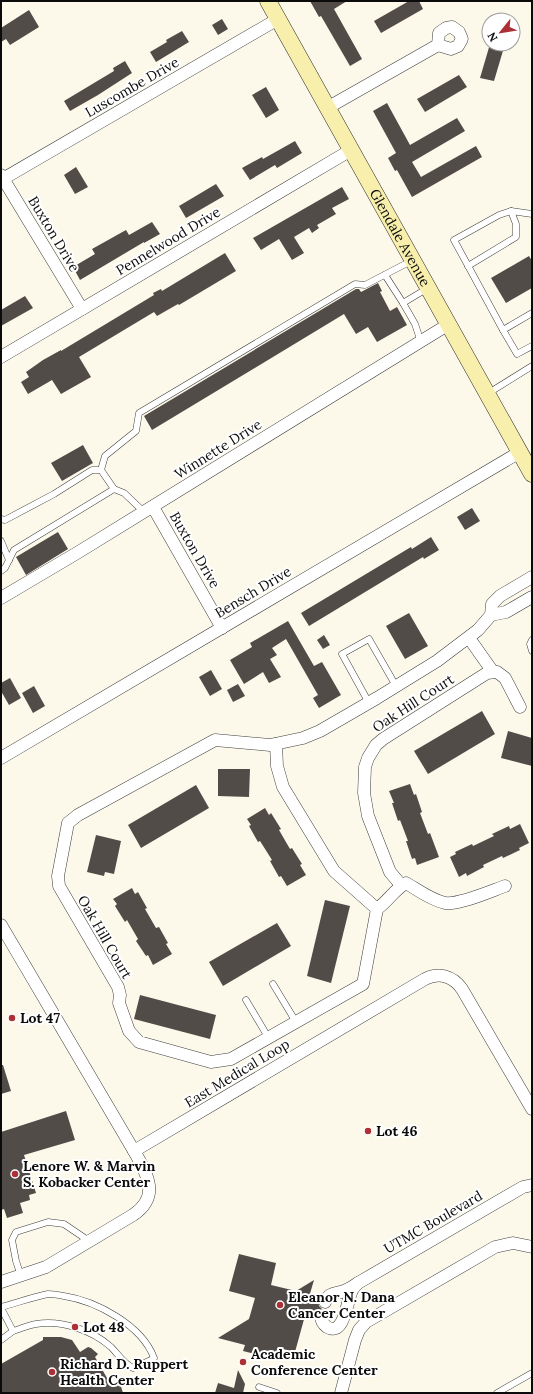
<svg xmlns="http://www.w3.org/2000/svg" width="533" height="1394" font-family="Lora,serif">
<rect width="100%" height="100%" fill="#fdf9ea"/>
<g fill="#524c48">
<polygon points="310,1 347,1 334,9 362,59 350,66 321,16 319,17"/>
<polygon points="409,1 419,1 423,9 381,33 374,21"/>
<polygon points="29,10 39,27 10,45 6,39 1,42 1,28"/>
<polygon points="222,19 228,29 218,35 212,25"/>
<polygon points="182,31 189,42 156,62 150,52 167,42 166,40"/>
<polygon points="490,44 505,44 494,81 480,78"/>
<polygon points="125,61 132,73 98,95 70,111 64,101 114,71 113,68"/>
<polygon points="459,75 467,87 425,112 417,99"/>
<polygon points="266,87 279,110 266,118 252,95"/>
<polygon points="387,103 410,145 457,118 465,131 412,162 421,177 476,146 482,157 412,197 397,170 395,171 388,158 396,153 373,111"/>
<polygon points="295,141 302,153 277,168 275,165 250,180 242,168 262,157 263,159"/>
<polygon points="76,167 88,187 75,194 64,175"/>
<polygon points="216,184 224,196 186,218 179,206"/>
<polygon points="342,187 349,199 332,208 336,214 317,225 319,228 312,233 309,228 294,237 304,253 292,260 279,239 261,250 253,238"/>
<polygon points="152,222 160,234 144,243 144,242 80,280 73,267 95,254 92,249 126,230 129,235"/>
<polygon points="225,253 236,271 179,305 178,304 157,316 154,312 79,357 91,377 61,394 52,380 28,394 21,382 29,377 26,372 43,360 61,350 61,351 154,295 153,293 161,289 162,291"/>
<polygon points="529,256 532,261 532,288 506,303 491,278"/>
<polygon points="378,283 382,291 380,292 390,311 397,307 407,325 377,342 368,327 356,334 344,314 152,430 144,416 356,289 359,289 361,292"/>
<polygon points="25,296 33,308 1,326 1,310"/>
<polygon points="83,445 93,463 62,481 51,463"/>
<polygon points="472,508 480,521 465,530 457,517"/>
<polygon points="58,532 68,549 26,575 16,557"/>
<polygon points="431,537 439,550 424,559 423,557 309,626 301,613 411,547 412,549"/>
<polygon points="409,613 428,646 405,659 386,626"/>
<polygon points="288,621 314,666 322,662 341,695 319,708 313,698 318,695 286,639 272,648 277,655 270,659 281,677 269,683 263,672 244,684 230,660 252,647 250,643"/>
<polygon points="324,635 330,645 323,649 317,640"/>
<polygon points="211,670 222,689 210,696 199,677"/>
<polygon points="10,678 21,698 9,705 1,691 1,683"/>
<polygon points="238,684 245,696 233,702 227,690"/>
<polygon points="34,686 45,706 33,713 22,693"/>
<polygon points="482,711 495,734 428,774 414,751"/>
<polygon points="508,731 532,738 532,766 501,758"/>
<polygon points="218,769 250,769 249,797 218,796"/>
<polygon points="410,784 414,795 416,794 422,812 420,813 428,834 430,833 439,857 417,865 415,858 412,859 406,841 408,841 400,820 398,821 392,803 394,803 389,791"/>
<polygon points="196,785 209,808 141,848 128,825"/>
<polygon points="265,808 269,815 271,813 281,829 279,830 290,849 292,848 302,864 300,865 306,875 287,886 281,876 279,877 270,861 272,860 260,841 258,842 249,826 251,825 247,819"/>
<polygon points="520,824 529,843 519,848 520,850 503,858 502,856 483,865 484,867 467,876 466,873 459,877 450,857 456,854 455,852 472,844 473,846 494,836 492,834 509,826 510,829"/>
<polygon points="96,835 121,841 114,874 105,872 104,876 87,872"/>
<polygon points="132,888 135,894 138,892 147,908 145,909 156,928 159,927 168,943 166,944 172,954 153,965 148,955 146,956 136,941 138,939 127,920 125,922 115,906 117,904 113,899"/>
<polygon points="325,900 350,906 331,983 307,976"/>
<polygon points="277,923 291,946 223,986 209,962"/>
<polygon points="140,995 216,1015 210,1039 134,1019"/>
<polygon points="1,1065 3,1065 11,1091 1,1094"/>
<polygon points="66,1111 75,1140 24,1155 36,1193 29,1195 30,1200 20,1203 23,1213 7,1218 4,1209 1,1210 1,1132"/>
<polygon points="239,1254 276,1263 271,1285 296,1291 314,1280 309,1297 318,1300 319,1306 322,1309 317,1310 314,1314 306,1312 295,1352 279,1348 276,1359 243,1351 245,1345 218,1338 249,1319 255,1298 229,1291"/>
<polygon points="43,1337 61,1337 72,1340 80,1352 88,1347 91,1348 98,1354 95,1357 111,1385 119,1380 123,1393 1,1393 1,1364 43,1340"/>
<polygon points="238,1370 245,1384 243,1393 215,1393 218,1383 234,1388"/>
</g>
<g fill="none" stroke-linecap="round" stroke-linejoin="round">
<defs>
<g id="lane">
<polyline points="532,214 511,211 499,215 454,240 503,330 532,313"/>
<polyline points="468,266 516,237 516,224 511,211"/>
<polyline points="385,275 403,303 428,288"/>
<polyline points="403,303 415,324 421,342"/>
<polyline points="503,330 517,354 532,346"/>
<polyline points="487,394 532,366"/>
<polyline points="101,470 105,456 136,431 139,413 355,284 365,285 413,260"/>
<polyline points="1,519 5,520 54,494 92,470 101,470 114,489 124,493 144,512"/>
<polyline points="1,541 9,560"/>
<polyline points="1,571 5,568 14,550 114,489"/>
<polyline points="532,640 530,644 532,651"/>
<polyline points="369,703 342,654 369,639 396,686"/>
<polyline points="273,984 296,1022"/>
<polyline points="246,1000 268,1037"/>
<polyline points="21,1276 16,1261 12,1240 16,1232 48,1222 64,1224 89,1241"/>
<path d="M1 1307C16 1303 33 1297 48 1294 53 1294 59 1295 64 1296 96 1301 142 1325 154 1358L151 1360 133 1368C124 1364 118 1354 111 1347 92 1330 62 1320 36 1324 29 1325 20 1329 13 1331L1 1308"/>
<polyline points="1,1340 13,1331"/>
<polyline points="259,1387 277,1393"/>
<polyline points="497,1393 532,1373"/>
</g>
<g id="street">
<polyline points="327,108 438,45 451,49 458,46 462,39 459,32 452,27 446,28 439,33 438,45"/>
<polyline points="1,175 82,309"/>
<polyline points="1,180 278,19"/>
<polyline points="1,357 351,150"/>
<polyline points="153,507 222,628"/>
<polyline points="1,598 77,553 449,324"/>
<polyline points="491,615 506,612 532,597"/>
<polyline points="469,638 493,672"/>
<path d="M276 744 277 766 283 787 334 871 377 909C388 901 395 889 406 883 418 890 431 900 445 903 459 905 491 891 505 886"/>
<polyline points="1,758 520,452"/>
<polyline points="401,885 390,872 368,816 364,793 365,767 368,758 376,745 383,739 487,673 497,672 505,678 520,707"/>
<polyline points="377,909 363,984 231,1059 211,1062 139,1042 129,1031 119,1003 120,995 118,987 59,886 58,876 68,823 78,815 215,740 270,745 303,738 320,731 377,698 437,661 478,630 491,615 492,604 500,596 532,577"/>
<path d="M1 925 134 1151C147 1174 161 1196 133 1215L46 1267 1 1282"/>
<path d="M134 1151 425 979C439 972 453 976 462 989L532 1109"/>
<polyline points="358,1283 523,1187 532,1185"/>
<path d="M321 1316C321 1321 323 1324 327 1327 344 1337 347 1302 351 1293 352 1289 355 1286 358 1283 354 1286 349 1289 344 1291 335 1294 329 1292 325 1302"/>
<polyline points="341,1393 355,1340 359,1330 366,1322 495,1247 513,1243 532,1247"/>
</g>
<g id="secondary">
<path id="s1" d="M268 1 532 474"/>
</g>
</defs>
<use href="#lane" stroke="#3e3e3e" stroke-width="7"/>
<use href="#street" stroke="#3e3e3e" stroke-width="13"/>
<use href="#secondary" stroke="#2d2d2d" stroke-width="17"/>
<use href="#lane" stroke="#fff" stroke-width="6"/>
<use href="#street" stroke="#fff" stroke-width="12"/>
<use href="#secondary" stroke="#f7efab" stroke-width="16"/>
</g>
<g fill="#ac3136" stroke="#fff" stroke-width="1.5">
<circle cx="12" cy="1018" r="4"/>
<circle cx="368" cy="1131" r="4"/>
<circle cx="15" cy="1174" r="4"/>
<circle cx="280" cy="1305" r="4"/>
<circle cx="75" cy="1327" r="4"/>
<circle cx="243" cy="1362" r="4"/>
<circle cx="52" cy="1372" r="4"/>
</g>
<g text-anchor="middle" stroke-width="4" stroke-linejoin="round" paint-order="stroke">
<g font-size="14" fill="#0b0b0b" stroke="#fff">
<text transform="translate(132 87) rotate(-30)" y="5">Luscombe Drive</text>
<text transform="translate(54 234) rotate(59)" y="5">Buxton Drive</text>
<text dy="5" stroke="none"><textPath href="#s1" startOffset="271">Glendale Avenue</textPath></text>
<text transform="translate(168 241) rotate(-31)" y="5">Pennelwood Drive</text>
<text transform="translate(218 449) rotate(-32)" y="5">Winnette Drive</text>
<text transform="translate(195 550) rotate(60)" y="5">Buxton Drive</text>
<text transform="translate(253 592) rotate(-31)" y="5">Bensch Drive</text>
<text transform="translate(413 703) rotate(-33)" y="5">Oak Hill Court</text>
<text transform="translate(105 937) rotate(60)" y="5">Oak Hill Court</text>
<text transform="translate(237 1073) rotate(-31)" y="5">East Medical Loop</text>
<text transform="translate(433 1222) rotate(-30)" y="5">UTMC Boulevard</text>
</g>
<g font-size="14" font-weight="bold" fill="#0b0b0b" stroke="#fff" text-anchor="start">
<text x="20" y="1023">Lot 47</text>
<text x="376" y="1136">Lot 46</text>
<text x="23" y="1171">Lenore W. &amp; Marvin<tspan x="23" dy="16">S. Kobacker Center</tspan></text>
<text x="288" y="1302">Eleanor N. Dana<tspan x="288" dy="16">Cancer Center</tspan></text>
<text x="83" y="1332">Lot 48</text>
<text x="251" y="1359">Academic<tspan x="251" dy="16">Conference Center</tspan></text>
<text x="60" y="1369">Richard D. Ruppert<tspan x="60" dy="16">Health Center</tspan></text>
</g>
</g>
<rect width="533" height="1394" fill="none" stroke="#0b0b0b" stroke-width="4"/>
<g transform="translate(501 32) rotate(240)"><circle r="19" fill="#ffffff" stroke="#9d9d9d"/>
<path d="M0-3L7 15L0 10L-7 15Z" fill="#ac3136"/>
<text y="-6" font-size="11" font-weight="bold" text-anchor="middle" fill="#0b0b0b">N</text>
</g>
</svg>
